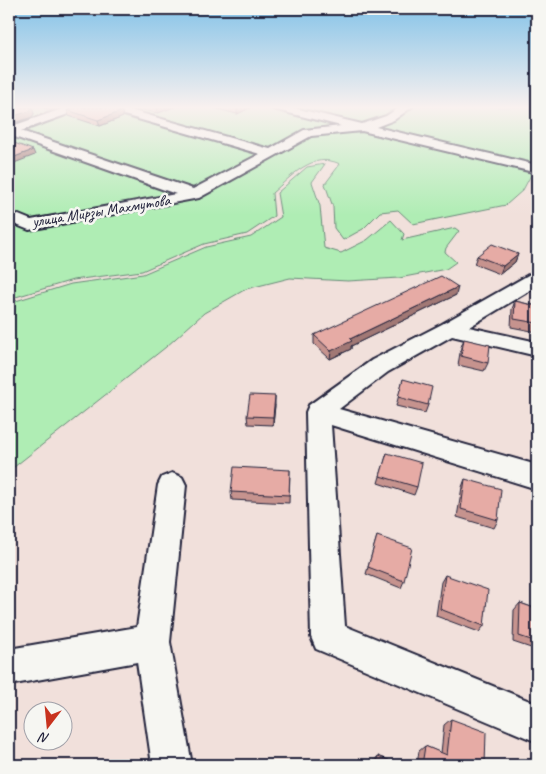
<svg xmlns="http://www.w3.org/2000/svg" width="546" height="774" font-family="Caveat,sans-serif">
<rect width="100%" height="100%" fill="#f1e0db"/>
<filter id="ink" filterUnits="userSpaceOnUse"><feTurbulence type="fractalNoise" baseFrequency=".02" numOctaves="2"/><feDisplacementMap in="SourceGraphic" scale="10" xChannelSelector="R" yChannelSelector="G"/><feConvolveMatrix kernelMatrix="1 2 1 2 8 2 1 2 1" color-interpolation-filters="sRGB"/></filter>
<g filter="url(#ink)">
<g fill="#afedb4" stroke="#688878">
<path d="M9 107H537V172L532 173 523 190 506 205 413 224 398 210 380 212 363 229 343 240 334 228 333 207 325 184 340 164C312 151 292 176 272 193L274 216 247 234 204 244 142 271 73 280 9 299Z"/>
<polygon points="325,164 312,182 320,206 324,248 341,253 367,240 391,220 404,234 402,240 455,228 459,231 446,248 445,252 456,262 446,269 399,278 348,281 290,278 246,289 204,313 166,347 9,471 9,303 71,284 143,274 206,247 251,237 281,217 277,193 307,167"/>
</g>
<g fill="none" stroke-linecap="round" stroke-linejoin="round">
<defs>
<g id="minor">
<polygon points="68,107 84,107 82,109 21,131 193,189 260,154 103,109 102,107 119,107 270,149 304,130 341,126 273,109 272,107 290,107 362,124 386,116 400,107 412,107 394,120 376,127 537,165 537,173 362,131 311,136 199,198 29,230 9,222 9,211 31,220 176,194 9,135 9,127"/>
<polygon points="537,272 537,286 469,327 537,342 537,356 452,336 388,372 339,409 537,465 537,489 331,425 345,626 537,704 537,742 316,649 311,637 306,412 309,405 372,360 442,324 530,274"/>
<polygon points="172,473 182,477 186,485 170,642 192,765 152,765 137,662 9,685 9,649 137,627 158,485 162,477"/>
</g>
</defs>
<use href="#minor" stroke="#22223b" stroke-width="4"/>
<use href="#minor" fill="#f6f6f2" fill-rule="evenodd"/>
</g>
<g fill="#c6938e" stroke="#22223b">
<polygon points="9,107 32,107 34,114 32,117 17,122 9,120"/>
<polygon points="41,107 63,107 52,111"/>
<polygon points="127,107 174,107 158,113"/>
<polygon points="210,107 252,107 237,114"/>
<polygon points="67,110 123,117 100,126 69,116"/>
<polygon points="518,254 515,262 500,274 474,264 477,256"/>
<polygon points="456,295 351,346 351,349 330,359 314,344 314,335"/>
<polygon points="515,301 537,306 537,332 511,327 512,309"/>
<polygon points="464,339 488,363 484,371 458,365 461,347"/>
<polygon points="403,379 428,405 425,413 396,406"/>
<polygon points="275,405 273,425 248,424 247,416"/>
<polygon points="387,453 417,487 414,495 378,483"/>
<polygon points="290,470 289,503 232,500 231,492"/>
<polygon points="465,479 498,520 494,528 457,517 462,487"/>
<polygon points="377,536 404,581 401,588 366,574"/>
<polygon points="445,575 484,626 479,632 436,616 441,582"/>
<polygon points="520,603 537,609 537,650 513,642 514,610"/>
<polygon points="451,719 485,765 417,765 419,751 425,746 441,753 444,725"/>
<polygon points="378,756 401,765 373,765 374,761"/>
<polygon points="525,762 533,765 518,765"/>
</g>
<g fill="#a17874" stroke="#22223b">
<polygon points="32,107 34,114 32,117 17,122 14,116"/>
<polygon points="51,107 63,107 52,111"/>
<polygon points="160,107 174,107 158,113 157,108"/>
<polygon points="240,107 252,107 237,114 237,108"/>
<polygon points="122,111 123,117 100,126 98,120"/>
<polygon points="33,150 35,155 9,165 9,159"/>
<polygon points="518,254 515,262 500,274 503,266"/>
<polygon points="458,287 456,295 351,346 351,349 330,359 331,351 350,339"/>
<polygon points="275,396 275,405 273,425 273,417"/>
</g>
<g fill="#e6aba5" stroke="#22223b">
<polygon points="9,107 32,107 30,111 14,116 9,114"/>
<polygon points="77,107 106,107 122,111 98,120 67,110"/>
<polygon points="9,141 33,150 9,159"/>
<polygon points="492,244 518,254 503,266 477,256"/>
<polygon points="441,276 458,287 350,339 352,341 331,351 314,335"/>
<polygon points="515,301 537,306 537,323 514,319"/>
<polygon points="464,339 490,345 488,363 461,356"/>
<polygon points="403,379 432,387 428,405 398,397"/>
<polygon points="250,395 275,396 273,417 247,416"/>
<polygon points="387,453 422,463 417,487 380,476"/>
<polygon points="234,467 290,470 289,495 231,492"/>
<polygon points="465,479 501,489 498,520 461,509"/>
<polygon points="377,536 412,548 404,581 368,567"/>
<polygon points="445,575 488,590 484,626 440,609"/>
<polygon points="520,603 537,609 537,642 519,636"/>
<polygon points="451,719 486,732 485,765 422,765 425,746 447,755"/>
<polygon points="378,756 401,765 376,765"/>
<polygon points="525,762 533,765 525,765"/>
</g>
</g>
<linearGradient id="sky" x2="0" y2="1"><stop stop-color="#82c2e8"/><stop offset="0.5" stop-color="#f9f1ef"/><stop offset="1" stop-color="#f9f1ef" stop-opacity="0"/></linearGradient>
<rect width="546" height="215" fill="url(#sky)"/>
<g text-anchor="middle" stroke-width="5" stroke-linejoin="round" paint-order="stroke">
<g font-size="16" fill="#22223b" stroke="#f6f6f2">
<text transform="translate(101 210) rotate(-9)" y="6">улица Мирзы Махмутова</text>
</g>
</g>
<rect width="546" height="774" fill="none" stroke="#f6f6f2" stroke-width="30"/>
<rect x="15" y="15" width="516" height="744" fill="none" stroke="#22223b" stroke-width="2" filter="url(#ink)"/>
<g transform="translate(48 726) rotate(196)"><circle r="24" fill="#f6f6f2" stroke="#a1a1a9"/>
<path d="M0-4L9 19L0 12L-9 19Z" fill="#c8321e"/>
<text y="-8" font-size="14" font-weight="bold" text-anchor="middle" fill="#22223b">N</text>
</g>
</svg>
